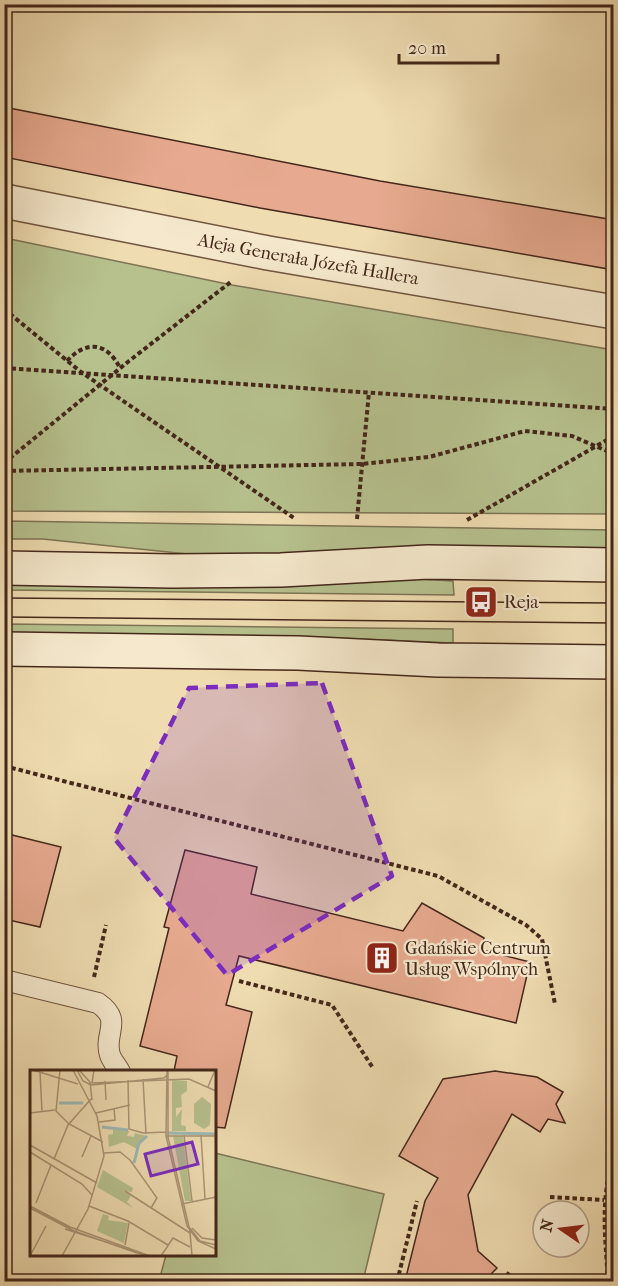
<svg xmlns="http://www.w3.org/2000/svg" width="618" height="1286" font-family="'IM FELL French Canon',serif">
<rect width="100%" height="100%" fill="#efdcb1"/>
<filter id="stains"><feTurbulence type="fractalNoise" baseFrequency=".00333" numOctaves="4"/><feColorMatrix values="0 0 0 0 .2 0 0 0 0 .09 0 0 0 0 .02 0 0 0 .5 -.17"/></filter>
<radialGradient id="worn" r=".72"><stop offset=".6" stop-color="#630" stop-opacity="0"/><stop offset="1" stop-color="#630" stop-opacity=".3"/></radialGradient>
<g fill="#b6c18e" stroke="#7d7454" stroke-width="1.5">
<polygon points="5,238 232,285 613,350 613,514 5,511"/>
<polygon points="5,521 613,530 614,550 197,555 43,539 5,539"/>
<polygon points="399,578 453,581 454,595 5,590 5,585 159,586"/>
<polygon points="5,624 453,629 453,643 314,637 5,633"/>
<polygon points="215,1153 384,1194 363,1281 159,1281 166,1255 214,1254"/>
</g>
<g fill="#e7aa90" stroke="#44271a" stroke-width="1.5">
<polygon points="4,107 380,181 614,220 614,270 260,208 4,157"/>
<polygon points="4,833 61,847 40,927 4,919"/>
<polygon points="185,850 257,867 251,894 403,931 422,903 484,938 482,950 530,962 516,1023 239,956 226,1005 252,1012 225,1128 214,1127 214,1071 174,1071 177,1056 140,1046 169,928 164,927"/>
<polygon points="495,1071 537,1077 563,1092 556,1104 565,1123 548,1119 540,1132 512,1114 468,1195 478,1251 497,1268 484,1281 405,1281 425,1201 438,1178 399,1156 443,1079"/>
</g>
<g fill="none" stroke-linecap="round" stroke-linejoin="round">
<defs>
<path id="lane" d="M4 980 98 1003C124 1021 103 1033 110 1055 112 1061 117 1066 120 1072"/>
<g id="street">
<path id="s1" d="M4 201 268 253 614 312"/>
</g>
<g id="secondary">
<polyline points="4,568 172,571 281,570 428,562 614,565"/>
<polyline points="4,649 298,653 438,660 614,662"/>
</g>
</defs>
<use href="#lane" stroke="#6f5440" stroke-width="22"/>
<use href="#street" stroke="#6f5440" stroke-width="36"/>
<use href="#secondary" stroke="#44271a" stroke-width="36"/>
<g stroke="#44271a" stroke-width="4" stroke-dasharray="4.5 3" stroke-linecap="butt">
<polyline points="4,309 81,372 294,518"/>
<path d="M67 361C86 340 107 342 120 368"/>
<polyline points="4,368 614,409"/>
<polyline points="4,463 129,361 232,281"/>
<polyline points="4,471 361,464 429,457 525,431 572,436 614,454"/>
<polyline points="357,519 369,392"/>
<polyline points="467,520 614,436"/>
<polyline points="4,766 438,876 526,925 542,939 555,1004"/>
<polyline points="614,908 611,1065 614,1097"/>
<polyline points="94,977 106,925"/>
<polyline points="239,981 332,1005 373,1068"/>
<polyline points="550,1197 604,1200"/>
<polyline points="397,1282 417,1201"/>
<polyline points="502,1282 511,1270"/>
<path d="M608 1282C605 1231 600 1203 614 1153"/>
</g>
<use href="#lane" stroke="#f5e8cc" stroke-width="20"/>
<use href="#street" stroke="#f5e8cc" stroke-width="33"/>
<use href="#secondary" stroke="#f5e8cc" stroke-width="33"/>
<g stroke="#44271a" stroke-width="1.5">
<polyline points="4,598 614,603"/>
<polyline points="4,617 614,623"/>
</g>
</g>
<path fill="#7b2cbf" fill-opacity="0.2" stroke="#7b2cbf" stroke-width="4.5" stroke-dasharray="12 8" stroke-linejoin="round" d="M322 683 392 876 227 975 114 838 189 688Z"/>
<defs>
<symbol id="bus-square" viewBox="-11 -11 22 22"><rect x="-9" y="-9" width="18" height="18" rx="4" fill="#8f2418" stroke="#f5e8cc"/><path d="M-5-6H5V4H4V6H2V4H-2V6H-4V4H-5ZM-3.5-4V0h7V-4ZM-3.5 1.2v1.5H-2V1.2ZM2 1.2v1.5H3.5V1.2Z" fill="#fff"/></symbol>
<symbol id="building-square" viewBox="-11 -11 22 22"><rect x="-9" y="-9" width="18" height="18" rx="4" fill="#8f2418" stroke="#f5e8cc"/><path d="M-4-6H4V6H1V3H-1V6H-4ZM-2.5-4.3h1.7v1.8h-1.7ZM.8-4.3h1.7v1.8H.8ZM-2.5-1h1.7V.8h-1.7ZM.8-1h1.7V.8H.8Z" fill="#fff"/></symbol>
</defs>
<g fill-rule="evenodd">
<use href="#bus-square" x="462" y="583" width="38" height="38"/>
<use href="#building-square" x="363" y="939" width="38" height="38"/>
</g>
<g text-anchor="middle" stroke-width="4.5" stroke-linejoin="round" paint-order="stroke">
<g font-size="18" fill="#44271a" stroke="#f5e8cc">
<text dy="6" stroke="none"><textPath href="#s1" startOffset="310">Aleja Generała Józefa Hallera</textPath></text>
</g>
<g font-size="18" fill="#44271a" stroke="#f5e8cc" text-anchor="start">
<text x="504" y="608">Reja</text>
<text x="405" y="954">Gdańskie Centrum<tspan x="405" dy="21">Usług Wspólnych</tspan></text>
</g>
</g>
<g transform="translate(30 1070)">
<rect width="186" height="186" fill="#efdcb1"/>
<path d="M142 10 157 11V21L151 25 152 37 146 38V47L152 39 151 55 156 56V61H142ZM172 27 181 34 180 55 174 59 164 53V34ZM83 57 99 61 97 66 104 67 105 63 116 66 107 79 94 72 79 77 78 65 83 64ZM143 66H153L161 131H155ZM73 100 103 118 102 122 94 121 101 126 97 132 103 138 67 117ZM73 144 79 146 78 150 98 153 94 173 67 161Z" fill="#b6c18e"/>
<path fill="none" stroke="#9db9b5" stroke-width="3" d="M29 33H53M72 57 98 60M137 63 186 64M104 93 109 73 117 66"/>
<path fill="none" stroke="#ab9475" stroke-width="1.5" d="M3 0 48 14M30 0 26 41 39 54 73 72M47 0 53 11 61 15 134 8 138 4M49 0 60 12 62 30M64 0 62 13 159 9 186 21M137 0 136 66 157 156 168 171 186 179M138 0V67L160 161 162 186M10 2 12 42M113 9 116 64M98 10 99 59 113 63 136 62M75 11 76 30M178 17 185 0M0 43 25 40M66 43 100 35M69 52 85 50 84 38M154 65 162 131M171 65 175 129M136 66H186M0 75 67 113M186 81V108M0 82 52 114 62 125M74 83 90 82 100 90 127 128 121 138M52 87 61 66M24 89 38 55 61 29M95 121 160 163M6 133 21 95M152 134 186 127M0 136 40 157 120 186M59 136 98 151 138 175M0 138 44 161 116 186M159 157 170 171 186 175M162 158 172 168 186 170M35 159 79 173M160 163 162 186M95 175 99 153M0 186 16 156M32 186 58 139 74 86 67 46 43 0M131 186 143 168 160 177"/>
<path fill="#7b2cbf" fill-opacity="0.15" stroke="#7b2cbf" stroke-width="3" d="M162 72 168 94 121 106 115 84Z"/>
<rect width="186" height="186" fill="none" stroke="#44271a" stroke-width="3"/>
</g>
<rect width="618" height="1286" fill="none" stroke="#efdcb1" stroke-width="24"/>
<rect x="6" y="6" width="606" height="1274" fill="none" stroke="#44271a" stroke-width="3"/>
<rect x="12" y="12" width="594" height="1262" fill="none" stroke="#44271a" stroke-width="1.5"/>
<g transform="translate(561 1229) rotate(284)"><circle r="28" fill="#f5e8cc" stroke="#ae9b85" stroke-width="1.5"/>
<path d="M0-4.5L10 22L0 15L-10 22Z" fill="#8f2418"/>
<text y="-9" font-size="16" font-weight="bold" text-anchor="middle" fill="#44271a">N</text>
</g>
<path d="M399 54v9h99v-9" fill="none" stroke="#44271a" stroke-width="3"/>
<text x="408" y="54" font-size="18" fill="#44271a" stroke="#f5e8cc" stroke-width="4.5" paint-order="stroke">20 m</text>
<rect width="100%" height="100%" filter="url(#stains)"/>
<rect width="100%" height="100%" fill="url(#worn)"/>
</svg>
